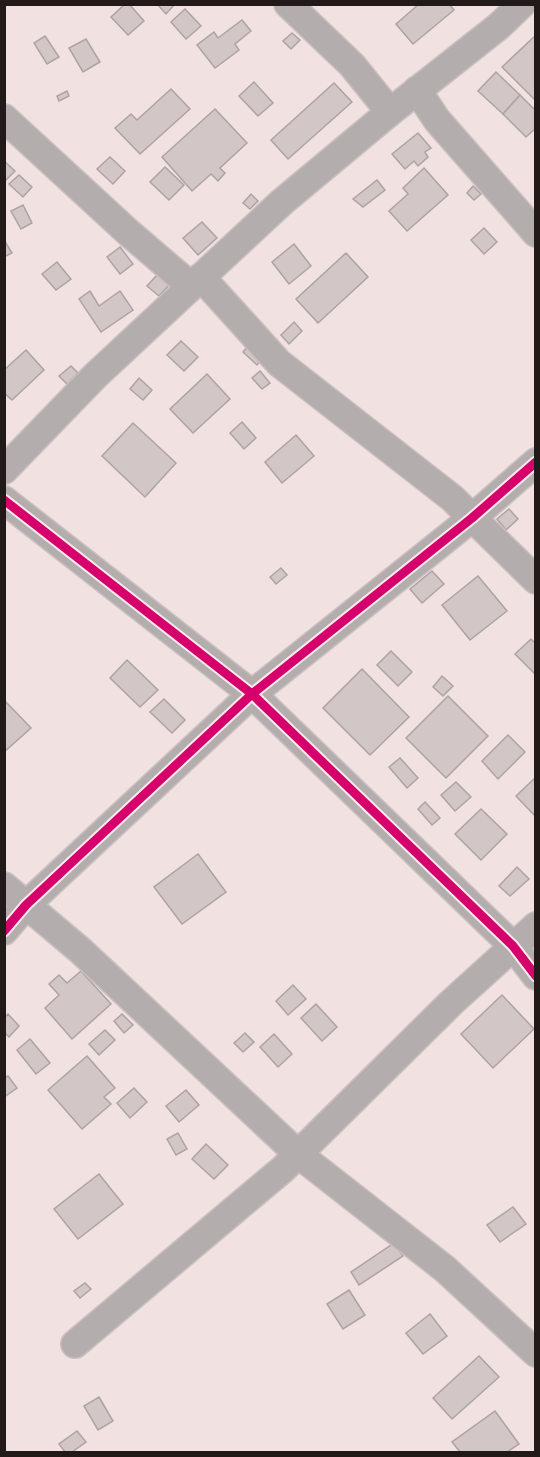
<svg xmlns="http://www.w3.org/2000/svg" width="540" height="1457" font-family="'Nunito Sans',sans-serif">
<rect width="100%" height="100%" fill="#f1e1e1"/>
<g fill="#d2c6c6" stroke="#aea3a3" stroke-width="1.5">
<polygon points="125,4 129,4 144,21 128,35 111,17"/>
<polygon points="157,4 175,4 166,14"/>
<polygon points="419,4 449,4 454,10 413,44 396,24"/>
<polygon points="185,9 201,26 186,39 171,22"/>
<polygon points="242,20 251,31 235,44 239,50 215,68 197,45 214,32 218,38"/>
<polygon points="292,33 300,40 291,49 283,41"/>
<polygon points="536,35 536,101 502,67"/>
<polygon points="45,36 59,57 47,64 34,43"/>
<polygon points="86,39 100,62 83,72 69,48"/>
<polygon points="496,72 520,95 503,114 478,91"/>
<polygon points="254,82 273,103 258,116 239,96"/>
<polygon points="334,83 352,102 288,159 271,140"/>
<polygon points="171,89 190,109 140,154 115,128 131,114 137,120"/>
<polygon points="67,91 69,96 59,101 57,96"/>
<polygon points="520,95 536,111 536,128 526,137 503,114"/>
<polygon points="215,109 247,143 220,168 225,173 218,181 211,174 192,191 162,157"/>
<polygon points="418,133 431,148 425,152 428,157 418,166 414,161 405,169 392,154"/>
<polygon points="110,157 125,171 113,184 97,169"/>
<polygon points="4,161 15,171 4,182"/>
<polygon points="165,167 184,185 169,200 150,182"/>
<polygon points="424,168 448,195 407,231 389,211 408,194 403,188"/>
<polygon points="19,175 32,187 23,197 9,184"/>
<polygon points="377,180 385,190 363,207 353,199"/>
<polygon points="473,186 481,194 474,200 467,193"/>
<polygon points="251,194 258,201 250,209 243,203"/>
<polygon points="23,205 32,223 21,229 11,211"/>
<polygon points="202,222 217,238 198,255 183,238"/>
<polygon points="484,228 497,242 484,254 471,240"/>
<polygon points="4,240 12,253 4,257"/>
<polygon points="294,244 311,266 289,284 272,262"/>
<polygon points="120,247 133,264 120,274 107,257"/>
<polygon points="346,253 368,277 318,323 296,299"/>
<polygon points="57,262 71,279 56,290 42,274"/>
<polygon points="157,275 169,285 159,296 147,286"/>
<polygon points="90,291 99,306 120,291 133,310 101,332 79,299"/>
<polygon points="294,322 302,331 289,344 281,335"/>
<polygon points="181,341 198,357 184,371 167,355"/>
<polygon points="251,343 265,355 257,365 243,352"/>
<polygon points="26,350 44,370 12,400 4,393 4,370"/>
<polygon points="71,366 78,373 67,384 59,376"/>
<polygon points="260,371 270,383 262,389 252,378"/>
<polygon points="207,374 230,399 193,433 170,409"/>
<polygon points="139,378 152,390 143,400 130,389"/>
<polygon points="242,422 256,438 244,449 230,433"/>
<polygon points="133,423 176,463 145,497 102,456"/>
<polygon points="296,435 314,456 282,483 265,462"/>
<polygon points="509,509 518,519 506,530 497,519"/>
<polygon points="281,568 287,575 276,584 270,577"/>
<polygon points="432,571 444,584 422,603 410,589"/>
<polygon points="478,576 507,611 470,640 442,605"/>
<polygon points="531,639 536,644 536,675 515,654"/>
<polygon points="391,651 412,672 398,686 377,665"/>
<polygon points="127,660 158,690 140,707 110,678"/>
<polygon points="362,669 409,717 370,755 323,708"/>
<polygon points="442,676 453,686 443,696 433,687"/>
<polygon points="448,696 488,736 446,778 406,738"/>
<polygon points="164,699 185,720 172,733 150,712"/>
<polygon points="4,700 31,728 4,752"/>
<polygon points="508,735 525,752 498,779 482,761"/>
<polygon points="400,758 418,778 407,788 389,767"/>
<polygon points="536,777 536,816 535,816 516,796"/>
<polygon points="456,782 471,797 455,811 441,795"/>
<polygon points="425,802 440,818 432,825 418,809"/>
<polygon points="481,809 507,834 481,860 455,834"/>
<polygon points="198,854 226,892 182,924 154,887"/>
<polygon points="517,867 529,879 510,896 499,886"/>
<polygon points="81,971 111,1004 72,1039 45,1008 59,995 49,984 59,975 67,983"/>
<polygon points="293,985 306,999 288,1015 276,1001"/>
<polygon points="502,995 534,1029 493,1068 461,1034"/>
<polygon points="316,1004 337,1027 322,1041 301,1018"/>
<polygon points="8,1014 19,1026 9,1037 4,1032 4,1018"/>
<polygon points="122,1014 133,1025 124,1033 114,1021"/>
<polygon points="105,1030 115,1040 99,1055 89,1044"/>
<polygon points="245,1033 254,1042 243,1052 234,1043"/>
<polygon points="274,1034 292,1054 278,1067 260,1047"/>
<polygon points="30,1039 50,1063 36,1074 17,1050"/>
<polygon points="87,1056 115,1088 104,1097 111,1104 82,1129 48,1090"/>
<polygon points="8,1076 17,1088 4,1097 4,1078"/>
<polygon points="134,1088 147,1102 130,1118 117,1103"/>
<polygon points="186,1090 199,1105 179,1122 166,1106"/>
<polygon points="178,1133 187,1149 176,1155 167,1139"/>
<polygon points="206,1144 228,1165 214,1179 192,1159"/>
<polygon points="99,1174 123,1204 78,1239 54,1209"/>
<polygon points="513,1207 526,1224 500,1242 487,1225"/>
<polygon points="394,1243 403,1256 359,1285 351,1272"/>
<polygon points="85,1283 91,1289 80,1298 74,1291"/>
<polygon points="349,1290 365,1315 343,1329 327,1304"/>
<polygon points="430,1314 447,1336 423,1354 406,1333"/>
<polygon points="479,1356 499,1377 452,1419 433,1398"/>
<polygon points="99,1397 113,1421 98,1430 84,1406"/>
<polygon points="495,1411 519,1444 507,1452 460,1452 452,1442"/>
<polygon points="77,1431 86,1442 72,1452 65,1452 59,1444"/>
</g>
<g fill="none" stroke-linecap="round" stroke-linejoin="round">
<defs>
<g id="street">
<polyline points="288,4 352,65 390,112"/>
<polyline points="417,90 437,120 536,233"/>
<polyline points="4,118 129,233 191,286"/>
<polyline points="201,277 279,363 452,498 536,580"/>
<polyline points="4,470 95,376 282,202 390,112 499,26 522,4"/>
<polyline points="4,500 252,694 513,946 536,976"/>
<polyline points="4,886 81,951 298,1154 445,1269 536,1353"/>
<polyline points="4,931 26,905 252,694 472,518 536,462"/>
<polyline points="75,1344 283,1169 451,1003 536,926"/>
</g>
</defs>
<use href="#street" stroke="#cabfbf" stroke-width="30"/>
<use href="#street" stroke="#b3adad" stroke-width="27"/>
<defs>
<g id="cycleway">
<polyline points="4,500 252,694 513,946 536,976"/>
<polyline points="4,931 26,905 252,694 472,518 536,462"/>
</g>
</defs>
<use href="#cycleway" stroke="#fcebeb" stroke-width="13"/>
<use href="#cycleway" stroke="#d6006c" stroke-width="9"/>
</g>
<rect width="540" height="1457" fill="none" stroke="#221919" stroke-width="12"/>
</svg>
